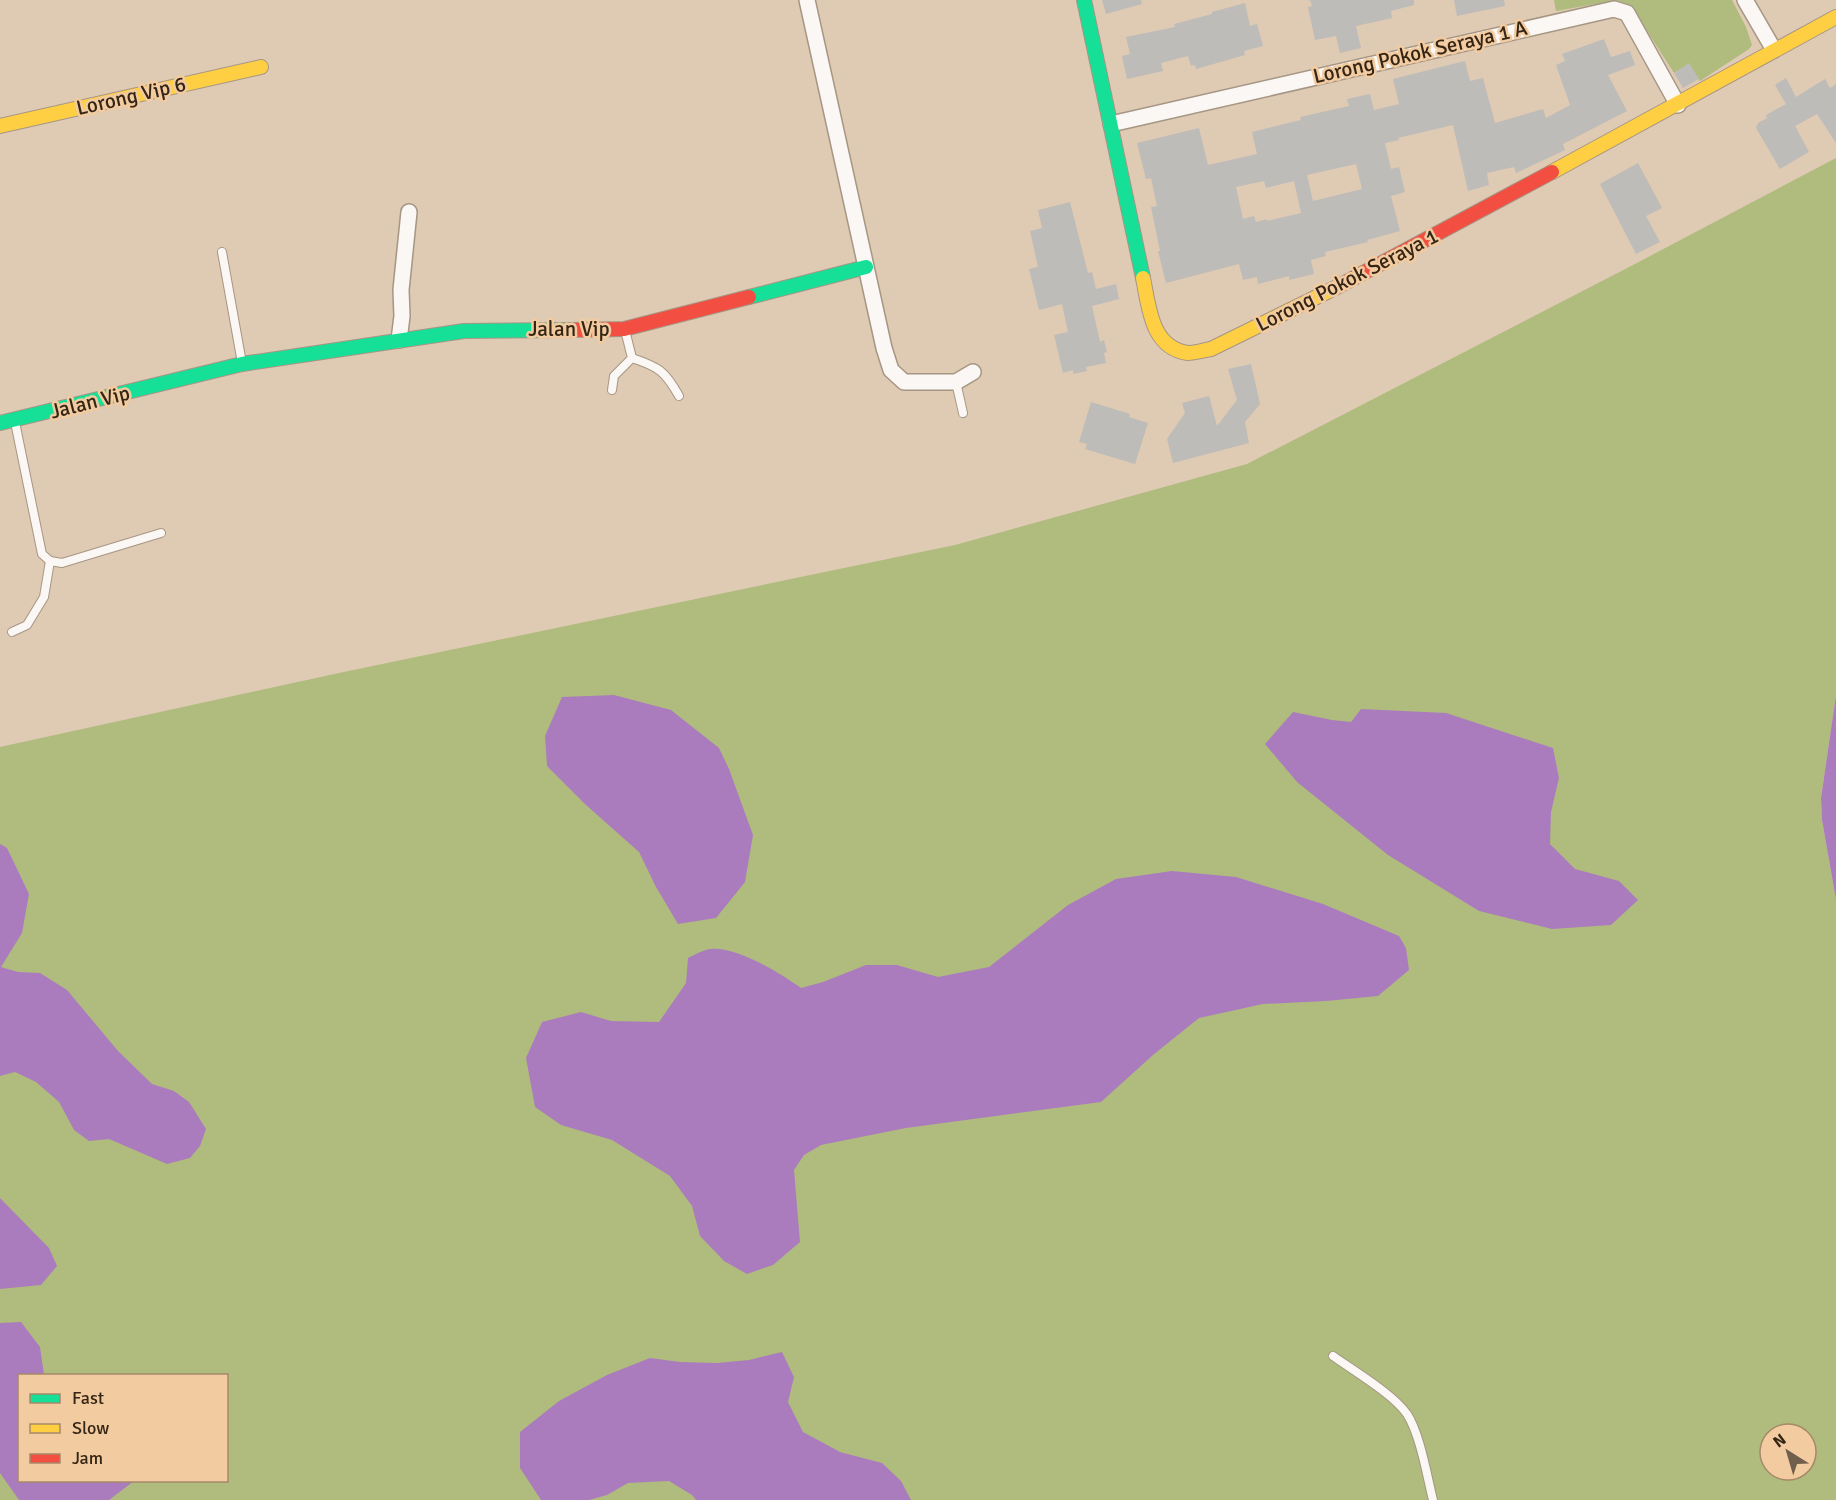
<svg xmlns="http://www.w3.org/2000/svg" width="1836" height="1500" font-family="Signika,sans-serif">
<rect width="100%" height="100%" fill="#dfcab3"/>
<g fill="#afbc7e" fill-rule="evenodd">
<polygon points="1554,0 1732,0 1746,27 1752,45 1749,49 1700,81 1689,64 1674,73 1633,9 1622,2 1613,1 1556,11"/>
<path d="M1836 158V695L1821 798 1822 820 1836 900V1500H0V747L339 673 955 545 1247 464 1635 264ZM20 1376H226V1480H20ZM1770 1434H1806V1470H1770Z"/>
</g>
<g fill="#ab7cbd">
<polygon points="614,695 671,710 719,748 729,769 753,835 745,882 716,918 678,924 656,887 639,852 586,805 547,766 545,736 562,697"/>
<polygon points="1836,695 1836,900 1822,820 1821,798"/>
<polygon points="1361,709 1446,713 1553,748 1559,778 1551,812 1550,844 1575,869 1619,881 1638,900 1611,925 1552,929 1479,911 1388,855 1297,782 1265,744 1293,712 1332,720 1351,722"/>
<polygon points="0,844 7,848 29,894 22,933 1,967 18,972 40,973 67,990 118,1051 152,1084 174,1091 189,1102 206,1129 200,1146 190,1158 167,1164 109,1139 89,1141 74,1130 59,1102 36,1082 15,1072 0,1076"/>
<path d="M1172 871 1236 877 1323 904 1399 936 1406 948 1409 970 1378 996 1326 1001 1263 1004 1199 1018 1153 1055 1101 1102 906 1128 821 1145 804 1155 794 1170 800 1242 773 1265 747 1274 724 1261 700 1236 692 1206 670 1176 612 1140 561 1125 535 1107 526 1058 542 1022 581 1012 611 1021 659 1022 686 983 688 958C694 955 703 950 710 949 736 946 780 973 801 988L823 982 866 965H897L938 977 989 967 1068 905 1116 879Z"/>
<polygon points="0,1198 49,1248 57,1266 41,1285 0,1289"/>
<polygon points="21,1322 40,1347 44,1375 20,1376 20,1480 134,1481 109,1500 19,1500 0,1473 0,1323"/>
<polygon points="782,1352 794,1377 788,1402 803,1432 840,1452 882,1463 901,1481 911,1500 696,1500 692,1495 669,1481 628,1483 607,1495 589,1500 541,1500 520,1468 520,1432 559,1401 607,1375 650,1358 680,1362 717,1363 749,1360"/>
</g>
<g fill="#bebcb9" fill-rule="evenodd">
<polygon points="1102,0 1141,0 1142,4 1106,14"/>
<polygon points="1310,0 1414,0 1414,5 1391,11 1392,18 1356,26 1361,48 1340,53 1336,36 1315,40 1308,7 1312,6"/>
<polygon points="1454,0 1504,0 1505,6 1457,16"/>
<polygon points="1245,3 1250,26 1257,24 1263,46 1244,51 1245,55 1196,69 1195,65 1191,66 1188,56 1161,63 1163,71 1127,79 1122,56 1130,54 1126,37 1175,27 1174,24 1212,14 1212,12"/>
<path d="M1604 39 1611 57 1630 51 1635 65 1608 75 1627 111 1563 144 1565 150 1516 173 1514 167 1487 173 1489 185 1468 191 1453 125 1398 138 1399 140 1385 143 1391 169 1399 167 1405 192 1391 196 1400 231 1367 240 1368 242 1325 252 1326 256 1311 260 1314 274 1289 280V276L1258 284 1257 277 1243 280 1239 264 1166 283 1158 251H1160L1151 207 1157 206 1151 178 1146 179 1137 143 1199 128 1208 165 1257 154 1252 132 1301 120 1300 117 1349 106 1347 99 1370 94 1374 110 1399 104 1393 79 1465 61 1470 81 1483 78 1495 123 1543 109 1546 118 1570 105 1556 65 1565 61 1562 54ZM1356 164 1362 189 1313 201 1307 175ZM1264 181 1266 188 1294 181 1301 213 1267 221V219L1256 222 1254 216 1243 219 1236 187Z"/>
<polygon points="1689,63 1699,79 1683,88 1674,73"/>
<polygon points="1786,78 1796,97 1825,79 1830,88 1836,84 1836,143 1817,114 1795,126 1809,152 1780,169 1756,128 1758,123 1767,118 1766,115 1786,104 1775,85"/>
<polygon points="1638,163 1662,208 1646,216 1660,242 1636,254 1600,184"/>
<polygon points="1070,202 1088,273 1092,272 1096,289 1116,284 1119,299 1092,306 1100,342 1104,340 1107,352 1104,353 1106,363 1086,367 1087,371 1073,374 1073,370 1063,373 1054,335 1068,332 1062,304 1039,310 1029,269 1038,267 1030,231 1042,228 1038,210"/>
<polygon points="1251,364 1260,404 1245,422 1249,443 1173,463 1167,439 1185,413 1182,403 1209,396 1217,426 1237,400 1228,369"/>
<polygon points="1091,402 1130,414 1129,417 1148,423 1135,464 1085,449 1087,444 1079,442"/>
</g>
<g fill="none" stroke-linecap="round" stroke-linejoin="round">
<defs>
<g id="lane">
<polyline points="222,252 242,363"/>
<path d="M632 358C659 367 665 371 679 396"/>
<polyline points="956,382 963,413"/>
<polyline points="612,390 614,376 632,358 625,330"/>
<polyline points="15,422 42,554 50,561 62,563 161,533"/>
<polyline points="12,632 27,625 44,597 50,561"/>
<path d="M1333 1356C1354 1371 1393 1394 1407 1414 1420 1434 1427 1476 1433 1500"/>
</g>
<g id="street">
<polyline points="807,0 884,348 891,370 904,382 956,382 973,372"/>
<polyline points="1745,0 1774,50"/>
<polyline points="1111,124 1614,9 1627,13 1678,105"/>
<polyline points="399,340 402,316 401,290 409,212"/>
</g>
<g id="fast">
<polyline points="1084,0 1143,278"/>
<polyline points="749,297 866,267"/>
<polyline points="0,423 242,364 464,331 572,330"/>
</g>
<g id="slow">
<polyline points="0,126 261,67"/>
<polyline points="1552,172 1836,17"/>
<path d="M1143 278C1149 307 1151 348 1188 353 1195 353 1204 350 1211 349L1339 286"/>
</g>
<g id="jam">
<polyline points="1339,286 1552,172"/>
<polyline points="572,330 624,329 749,297"/>
</g>
</defs>
<use href="#lane" stroke="#a69684" stroke-width="10"/>
<use href="#street" stroke="#a69684" stroke-width="18"/>
<use href="#fast" stroke="#a69684" stroke-width="16"/>
<use href="#slow" stroke="#a69684" stroke-width="16"/>
<use href="#jam" stroke="#a69684" stroke-width="16"/>
<use href="#lane" stroke="#faf7f4" stroke-width="8"/>
<use href="#street" stroke="#faf7f4" stroke-width="15"/>
<use href="#fast" stroke="#16e098" stroke-width="14"/>
<use href="#slow" stroke="#ffcf43" stroke-width="14"/>
<use href="#jam" stroke="#f24e42" stroke-width="14"/>
</g>
<g text-anchor="middle" stroke-width="5" stroke-linejoin="round" paint-order="stroke">
<g font-size="21" fill="#342514" stroke="#f2cba0">
<text transform="translate(1420 52) rotate(-13)" y="7">Lorong Pokok Seraya 1 A</text>
<text transform="translate(131 96) rotate(-13)" y="7">Lorong Vip 6</text>
<text transform="translate(1347 280) rotate(-27)" y="7">Lorong Pokok Seraya 1</text>
<text x="569" y="336">Jalan Vip</text>
<text transform="translate(90 402) rotate(-14)" y="7">Jalan Vip</text>
</g>
</g>
<rect x="18" y="1374" width="210" height="108" fill="#f2cba0" stroke="#a68968" stroke-width="1.5"/>
<rect x="30" y="1394" width="30" height="9" fill="#16e098" stroke="#a68968" stroke-width="1.5"/>
<text x="72" y="1404" font-size="18" fill="#342514">Fast</text>
<rect x="30" y="1424" width="30" height="9" fill="#ffcf43" stroke="#a68968" stroke-width="1.5"/>
<text x="72" y="1434" font-size="18" fill="#342514">Slow</text>
<rect x="30" y="1454" width="30" height="9" fill="#f24e42" stroke="#a68968" stroke-width="1.5"/>
<text x="72" y="1464" font-size="18" fill="#342514">Jam</text>
<g transform="translate(1788 1452) rotate(323)"><circle r="28" fill="#f2cba0" stroke="#a68968" stroke-width="1.5"/>
<path d="M0-4.5L10 22L0 15L-10 22Z" fill="#705f4c"/>
<text y="-9" font-size="16" font-weight="bold" text-anchor="middle" fill="#342514">N</text>
</g>
</svg>
